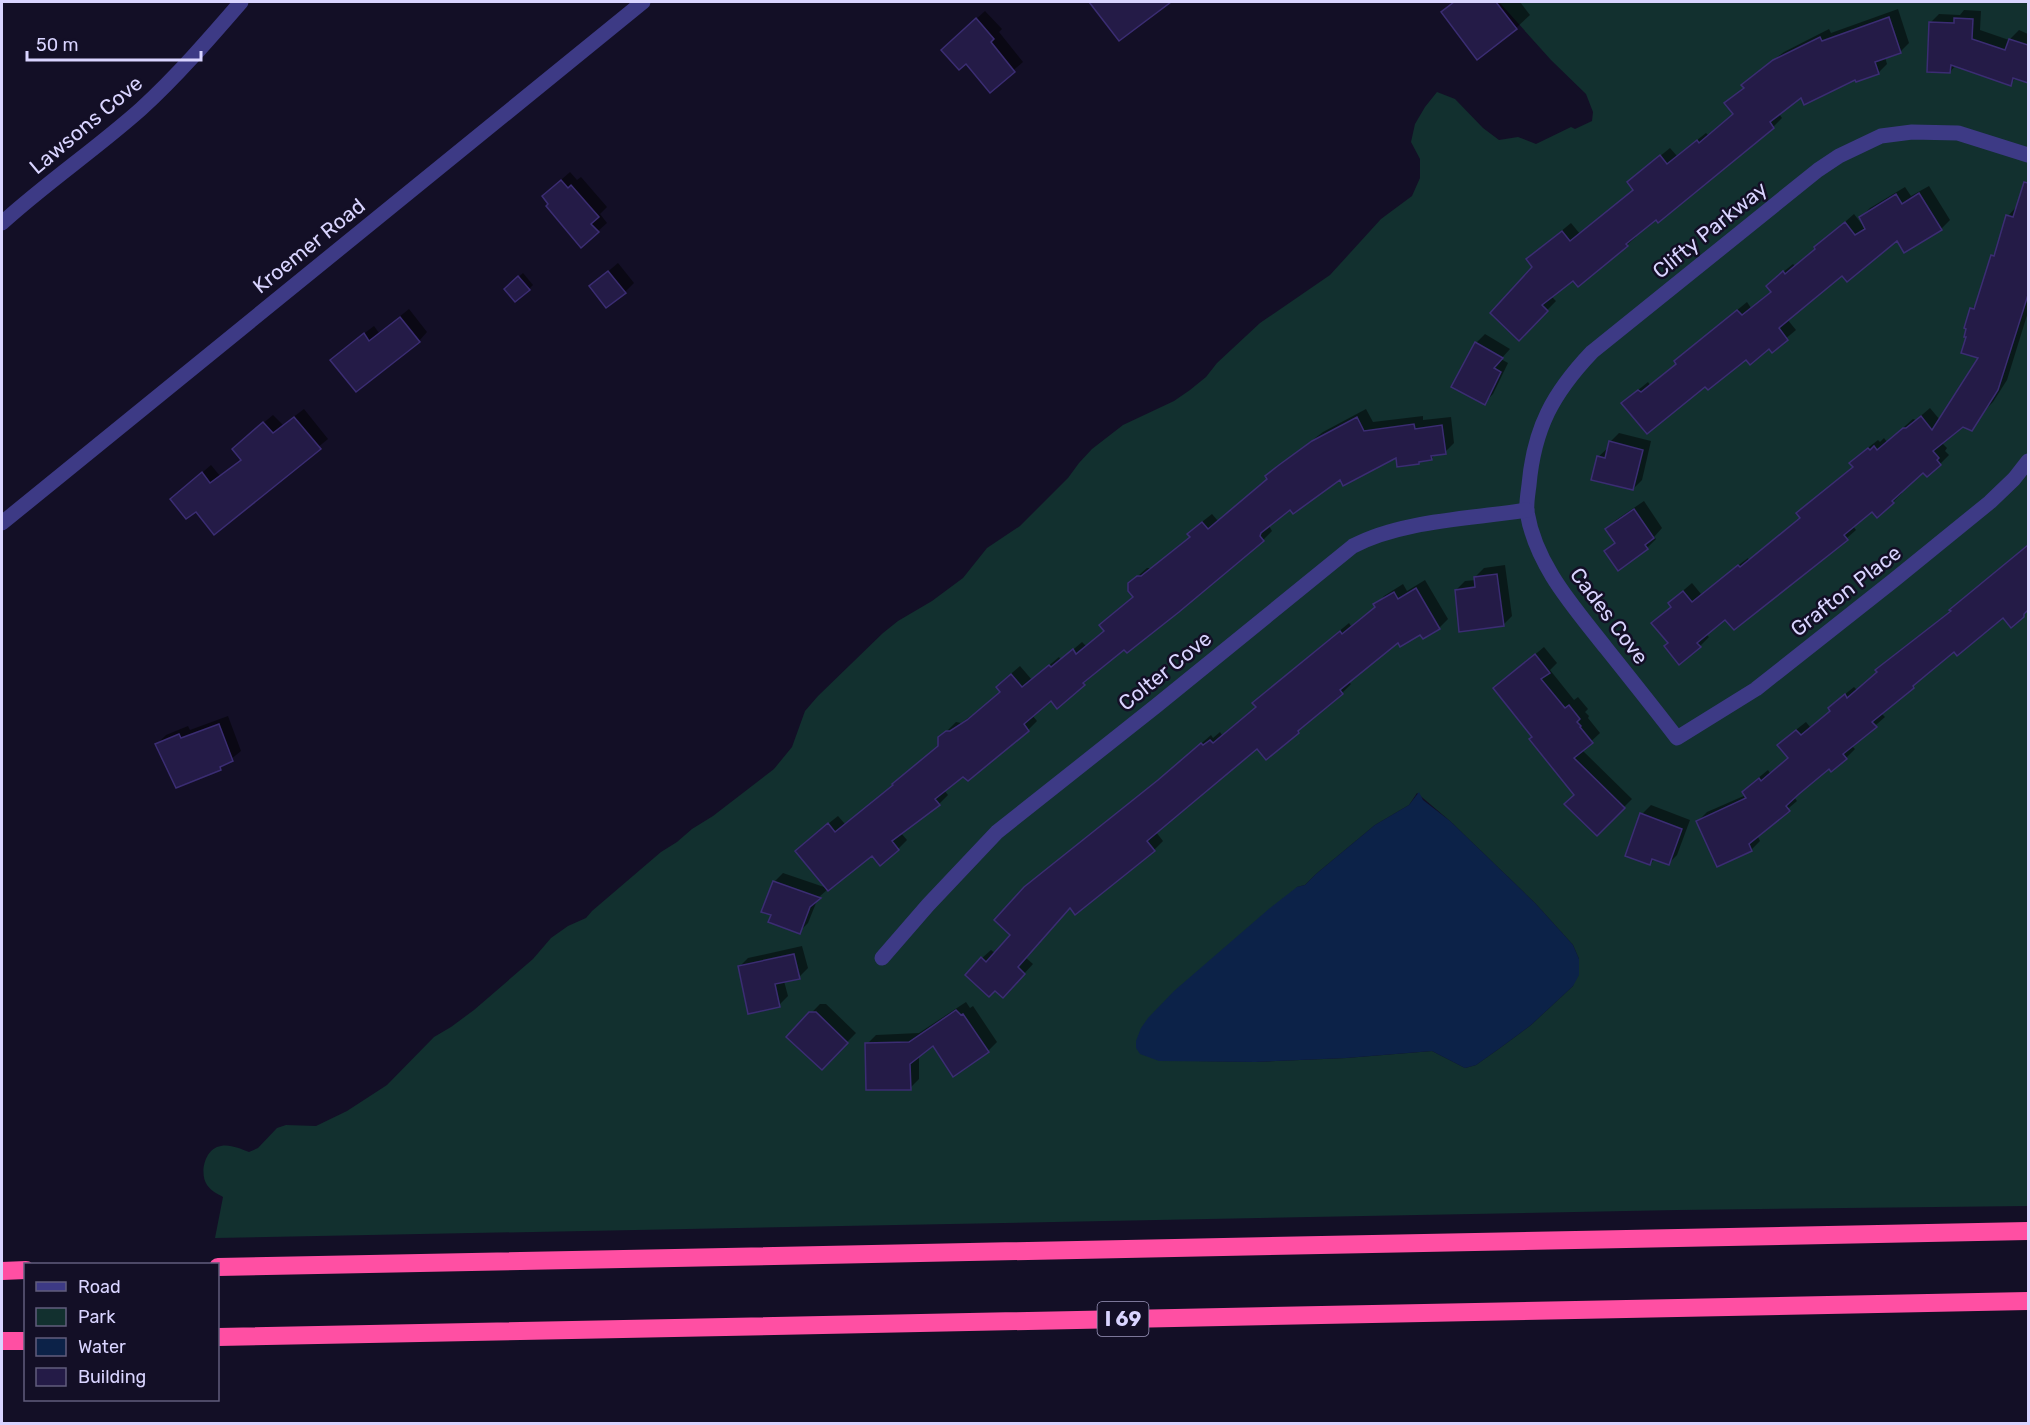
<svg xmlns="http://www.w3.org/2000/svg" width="2030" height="1425" font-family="Rubik,sans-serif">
<rect width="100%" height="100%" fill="#130f26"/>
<path fill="#12302f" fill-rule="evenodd" d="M1499 2H2028V1206L1678 1210 215 1238 223 1197C218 1194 211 1191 207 1185 199 1173 205 1148 221 1146 230 1144 241 1149 249 1152L258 1148 277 1128 286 1125 316 1126 347 1111 387 1085 434 1037 451 1027 474 1010 533 959 551 938 568 926 586 918 592 911 661 852 677 842 692 829 713 816 774 769 792 747 805 711 818 696 883 633 898 621 932 601 963 578 987 548 1020 526 1068 478 1079 463 1092 449 1123 425 1174 401 1190 390 1206 377 1217 363 1260 323 1330 275 1381 219 1412 196 1420 178V159L1411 142 1415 124 1425 107 1437 92 1455 99 1483 128 1499 140 1518 137 1536 144 1571 127 1575 129 1592 121 1593 112 1586 94 1551 60ZM1417 793 1450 821 1535 903 1573 945 1579 959 1573 986 1531 1025 1500 1048 1476 1065 1465 1068 1432 1051 1346 1058 1255 1062 1197 1061 1297 887 1305 885 1316 874 1375 825 1409 805Z"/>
<polygon fill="#0c2248" points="1419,792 1423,800 1450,821 1535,903 1573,945 1579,959 1579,975 1573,986 1531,1025 1500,1048 1476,1065 1465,1068 1432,1051 1346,1058 1255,1062 1159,1061 1140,1054 1136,1048 1136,1041 1141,1028 1148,1018 1174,991 1270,908 1297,887 1305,885 1316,874 1375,825 1409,805"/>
<g fill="#0007">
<polygon points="1101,2 1167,2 1162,7 1095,8"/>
<polygon points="1453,2 1520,2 1530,15 1516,28 1443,12"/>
<polygon points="1898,9 1909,43 1901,51 1885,57 1887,64 1878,73 1856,78 1801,96 1779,114 1782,118 1773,127 1635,235 1636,237 1627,245 1573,278 1551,296 1556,301 1519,339 1537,251 1571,223 1580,234 1635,189 1638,174 1670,148 1677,156 1706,133 1708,135 1735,114 1726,103 1745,87 1743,85 1752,76 1784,52 1829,29 1831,33"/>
<polygon points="1964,10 1981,11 1980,30 2009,40 2019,30 2028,34 2028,82 2016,78 2010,84 1956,65 1950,72 1930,23 1939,14 1960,15"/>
<polygon points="985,11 1002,29 999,32 1023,62 990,90 952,41"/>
<polygon points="570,172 577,180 581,177 607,207 600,214 607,223 598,231 552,188"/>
<polygon points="1929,186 1950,220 1941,229 1897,239 1842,274 1787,319 1796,330 1772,350 1769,347 1746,358 1705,385 1632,395 1648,382 1650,385 1677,363 1685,353 1747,302 1751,308 1772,291 1777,277 1793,264 1795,266 1854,214 1864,227 1865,226 1861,217 1870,208 1905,187 1911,196"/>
<polygon points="2028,194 2028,312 2007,380 1993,402 1984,411 1941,442 1947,448 1945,451 1949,455 1940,464 1923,471 1900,491 1902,493 1893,502 1877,515 1872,510 1853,526 1856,530 1847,538 1784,590 1725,618 1706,634 1709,637 1700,646 1679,662 1670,643 1653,623 1672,606 1678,595 1692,583 1701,594 1748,558 1749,560 1802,517 1798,513 1854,466 1860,454 1878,440 1880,442 1884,438 1887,442 1913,419 1916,420 1930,408 1940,420 1981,358 1968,336 1972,309 1977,303 1992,256 1997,251 2008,216"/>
<polygon points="618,263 634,283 625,292 591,286"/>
<polygon points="523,273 533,285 529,289 510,285"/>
<polygon points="409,309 427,332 419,341 341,351 374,326 379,333"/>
<polygon points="1485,334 1510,349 1501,359 1508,363 1493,394 1484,403 1476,343"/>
<polygon points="304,409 328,439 214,533 181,491 211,465 220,476 242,458 243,440 273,415 283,425"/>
<polygon points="1366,409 1373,422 1423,416 1423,420 1451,417 1454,443 1445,452 1437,453 1431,459 1397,456 1341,478 1290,508 1269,526 1272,531 1263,540 1157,627 1124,648 1057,707 1051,699 1032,715 1037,721 1028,730 968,779 963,775 944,790 948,795 939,804 901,833 907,840 898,849 880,863 872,854 828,889 818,898 808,923 799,932 773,915 774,882 783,873 827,888 805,842 838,816 845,824 893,785 940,745 940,738 956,722 961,723 978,711 1001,691 1006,678 1020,666 1032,680 1059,657 1061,660 1082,642 1086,646 1105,630 1134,596 1130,584 1139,575 1147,568 1152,568 1191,536 1198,525 1212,514 1218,521 1269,479 1276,468 1323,432"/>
<polygon points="1619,433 1651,441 1642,480 1633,489 1598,457 1608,448 1610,442"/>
<polygon points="1644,501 1662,528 1654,537 1656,539 1647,548 1606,551 1616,542 1607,529 1616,520"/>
<polygon points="2028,545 2028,610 2023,616 2003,616 1954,650 1881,713 1885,717 1852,746 1855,749 1846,758 1829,767 1794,797 1797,801 1757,835 1760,841 1751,850 1698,821 1707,812 1746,795 1744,792 1752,783 1768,770 1770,773 1789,758 1788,736 1806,722 1810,727 1831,710 1839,699 1854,687 1857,690 1879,672 1877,670 1886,661 1952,610 1960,601"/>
<polygon points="1505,565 1512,616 1503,625 1456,590 1465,581 1476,580 1475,577 1484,568"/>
<polygon points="1425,580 1448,619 1439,628 1398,641 1348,681 1351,684 1342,693 1266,758 1257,747 1156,832 1163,841 1154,850 1076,913 1070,906 1025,957 1033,964 1012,987 982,958 991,950 996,954 1169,772 1211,735 1213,738 1220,732 1222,735 1257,706 1263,694 1349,623 1351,626 1376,606 1384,596 1403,584 1407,591"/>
<polygon points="1544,647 1557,663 1550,670 1574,700 1578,697 1588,709 1585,712 1589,716 1588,718 1600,733 1582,750 1632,799 1597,834 1576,795 1534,736 1495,688"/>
<polygon points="228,716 241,751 220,768 157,744 166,735 188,726 190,730"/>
<polygon points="1651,805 1690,820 1677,855 1668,864 1655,859 1650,864 1642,814"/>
<polygon points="802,946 808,968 799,977 784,981 788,996 779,1005 739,967 748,958"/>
<polygon points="966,1002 970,1008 973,1006 997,1042 988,1051 954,1074 933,1044 919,1056 919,1079 910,1088 867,1044 876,1035 919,1033"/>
<polygon points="820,1004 826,1004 856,1033 822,1068 788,1037"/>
</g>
<g fill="#241b47" stroke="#3b2d73" stroke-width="1.5">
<polygon points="1089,2 1171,2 1119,41"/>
<polygon points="1454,2 1496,2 1517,29 1477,60 1441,12"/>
<polygon points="1889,17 1901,53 1875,62 1879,74 1856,82 1855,80 1804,105 1801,98 1770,122 1774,128 1658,223 1656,220 1626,244 1628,246 1578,287 1573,281 1542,305 1548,311 1519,341 1490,313 1532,267 1526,259 1562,231 1570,241 1633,190 1627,182 1660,155 1667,164 1697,140 1699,143 1733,114 1724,103 1744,88 1741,85 1773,60 1820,37 1822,41"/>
<polygon points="976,18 994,39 991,42 1015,72 990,93 966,64 959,70 941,50"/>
<polygon points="1954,18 1973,19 1972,39 2005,50 2009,39 2028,45 2028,83 2013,78 2011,86 1951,65 1950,73 1927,72 1929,22 1954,23"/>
<polygon points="561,180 568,188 571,185 599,217 591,224 599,232 581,248 546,206 548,204 542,196"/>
<polygon points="2024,182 2028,183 2028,295 1998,390 1972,431 1963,427 1933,451 1939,458 1937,460 1941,465 1927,477 1923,473 1892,501 1894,503 1877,518 1872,512 1844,535 1848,540 1734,630 1725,620 1697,643 1701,647 1679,665 1664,646 1668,643 1651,623 1671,607 1668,603 1683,591 1692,602 1738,565 1740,567 1800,518 1796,513 1853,467 1849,463 1868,448 1870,450 1874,446 1877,450 1903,428 1906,428 1921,416 1932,430 1978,358 1961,353 1966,337 1964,337 1966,329 1964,328 1970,308 1974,309 1991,255 1994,256 2006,215 2013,217"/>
<polygon points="1919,193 1942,230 1904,253 1897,241 1847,282 1842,276 1779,328 1788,340 1772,353 1769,349 1750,365 1746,360 1708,390 1705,387 1647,434 1621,403 1638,390 1641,392 1676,364 1674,361 1737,310 1742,315 1771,292 1766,286 1783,271 1785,274 1815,249 1814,247 1845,222 1855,235 1865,229 1859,217 1896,194 1902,204"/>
<polygon points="608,271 626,293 606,308 589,286"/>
<polygon points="518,276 530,290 515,302 504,289"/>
<polygon points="400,317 420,342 356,392 330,360 364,333 369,341"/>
<polygon points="1475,342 1503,358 1494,368 1501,372 1485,405 1451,387"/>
<polygon points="294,417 321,449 214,535 196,512 186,519 170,499 202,472 210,483 241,460 232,449 263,422 273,433"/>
<polygon points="1357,417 1364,431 1414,424 1415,429 1442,425 1446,454 1431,456 1432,460 1419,462 1419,464 1397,467 1396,458 1343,486 1340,480 1293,514 1290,510 1261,533 1260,536 1264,541 1179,612 1127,653 1124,650 1083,683 1085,685 1057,709 1051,701 1024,724 1029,731 968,781 963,777 935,799 940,805 892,841 899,850 880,866 872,856 828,891 795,851 828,823 835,832 893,785 892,784 938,746 938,737 946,731 950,731 967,720 1000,692 996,687 1011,674 1022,687 1049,665 1051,667 1073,649 1076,654 1104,631 1099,625 1133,597 1128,591 1128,583 1137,576 1141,576 1190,537 1187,534 1202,522 1208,529 1267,479 1265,476 1279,465 1312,441"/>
<polygon points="1609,441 1643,450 1633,490 1591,480 1597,456 1605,458"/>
<polygon points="1634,509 1654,538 1645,545 1648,549 1618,571 1604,551 1615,543 1605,529"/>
<polygon points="2028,545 2028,610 2024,614 2024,617 2011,628 2003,618 1957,656 1954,652 1913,686 1914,688 1872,722 1877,727 1843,754 1847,759 1831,772 1829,769 1799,794 1786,806 1790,811 1749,844 1752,851 1717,867 1696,821 1746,798 1742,792 1759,778 1761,781 1788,758 1777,745 1796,730 1801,735 1830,711 1828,708 1845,694 1847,698 1877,672 1875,670 1951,611 1949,610"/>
<polygon points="1497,574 1504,626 1459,632 1455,590 1475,587 1474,577"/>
<polygon points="1416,588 1440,629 1423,639 1420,635 1400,647 1398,643 1340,690 1343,694 1298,731 1299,733 1266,760 1257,749 1196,800 1147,841 1155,851 1075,915 1070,908 1018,967 1025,974 1003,998 995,991 989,997 965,975 981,957 986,962 1010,935 994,920 1024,887 1158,780 1201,743 1203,745 1210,740 1213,743 1256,707 1252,703 1340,631 1342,634 1375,607 1373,604 1394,592 1398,599"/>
<polygon points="1535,654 1550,673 1541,679 1565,708 1569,705 1580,719 1577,722 1581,726 1580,727 1593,743 1574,758 1625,808 1597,836 1564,804 1574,795 1529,739 1532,737 1493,688"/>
<polygon points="219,724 233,761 220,767 221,770 176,788 155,744 179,734 181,738"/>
<polygon points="1640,813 1682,829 1669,865 1652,859 1650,865 1625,856"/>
<polygon points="773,881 821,898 810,907 800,934 768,922 771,915 761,912"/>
<polygon points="794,954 800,979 775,984 780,1007 748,1014 738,966"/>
<polygon points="956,1010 961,1015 963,1014 989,1052 953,1077 933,1046 910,1064 911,1090 866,1090 865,1043 909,1042"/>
<polygon points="809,1012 816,1012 848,1043 822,1070 786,1037"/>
</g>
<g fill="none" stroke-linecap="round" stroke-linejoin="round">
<g stroke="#3d3a85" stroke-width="15">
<path d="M2028 155 1958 133 1912 132 1881 136 1839 156 1818 170 1592 352C1553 393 1534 428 1529 485 1528 493 1526 504 1527 512 1536 566 1574 607 1606 648 1630 678 1654 708 1677 738L1756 689 1894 580 1990 502 2014 479 2028 461"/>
<path d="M2 223C46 183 96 149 141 109 177 76 209 39 241 2"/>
<polyline points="2,523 643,2"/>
<path d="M882 958 928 905 997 832 1156 706 1353 546C1402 520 1472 519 1527 510"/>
</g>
<g stroke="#ff4fa3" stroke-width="18">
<polyline points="218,1267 2028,1231"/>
<polyline points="2,1271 26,1270"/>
<polyline points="218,1337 2028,1301"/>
<polyline points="2,1341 26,1341"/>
</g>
</g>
<g text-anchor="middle" stroke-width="5" stroke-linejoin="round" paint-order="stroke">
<rect fill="#130f26" stroke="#9e99be" stroke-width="1.5" x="1097.5" y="1302" width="51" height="34" rx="4.5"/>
<g font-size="20" font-weight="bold" fill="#d9d4ff">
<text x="1123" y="1326">I 69</text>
</g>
<g font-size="21" fill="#d9d4ff" stroke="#130f26">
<text transform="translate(86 125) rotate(-40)" y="7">Lawsons Cove</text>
<text transform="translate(1710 230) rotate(-39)" y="7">Clifty Parkway</text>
<text transform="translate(309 246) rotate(-39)" y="7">Kroemer Road</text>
<text transform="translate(1846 591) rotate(-38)" y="7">Grafton Place</text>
<text transform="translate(1609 616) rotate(53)" y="7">Cades Cove</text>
<text transform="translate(1165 671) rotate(-39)" y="7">Colter Cove</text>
</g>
</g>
<rect width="2030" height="1425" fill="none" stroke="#d9d4ff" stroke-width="6"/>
<rect x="24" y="1263" width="195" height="138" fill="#130f26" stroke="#625e7d" stroke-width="1.5"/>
<rect x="36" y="1282" width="30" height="9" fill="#3d3a85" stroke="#625e7d" stroke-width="1.5"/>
<text x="78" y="1293" font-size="18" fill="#d9d4ff">Road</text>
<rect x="36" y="1308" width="30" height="18" fill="#12302f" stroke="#625e7d" stroke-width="1.5"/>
<text x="78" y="1323" font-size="18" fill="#d9d4ff">Park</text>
<rect x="36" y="1338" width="30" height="18" fill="#0c2248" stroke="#625e7d" stroke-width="1.5"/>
<text x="78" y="1353" font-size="18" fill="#d9d4ff">Water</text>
<rect x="36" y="1368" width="30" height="18" fill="#241b47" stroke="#625e7d" stroke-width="1.5"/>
<text x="78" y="1383" font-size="18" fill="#d9d4ff">Building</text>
<path d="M27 51v9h174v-9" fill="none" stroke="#d9d4ff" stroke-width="3"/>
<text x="36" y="51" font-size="18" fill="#d9d4ff" stroke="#130f26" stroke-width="4.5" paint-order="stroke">50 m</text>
</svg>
